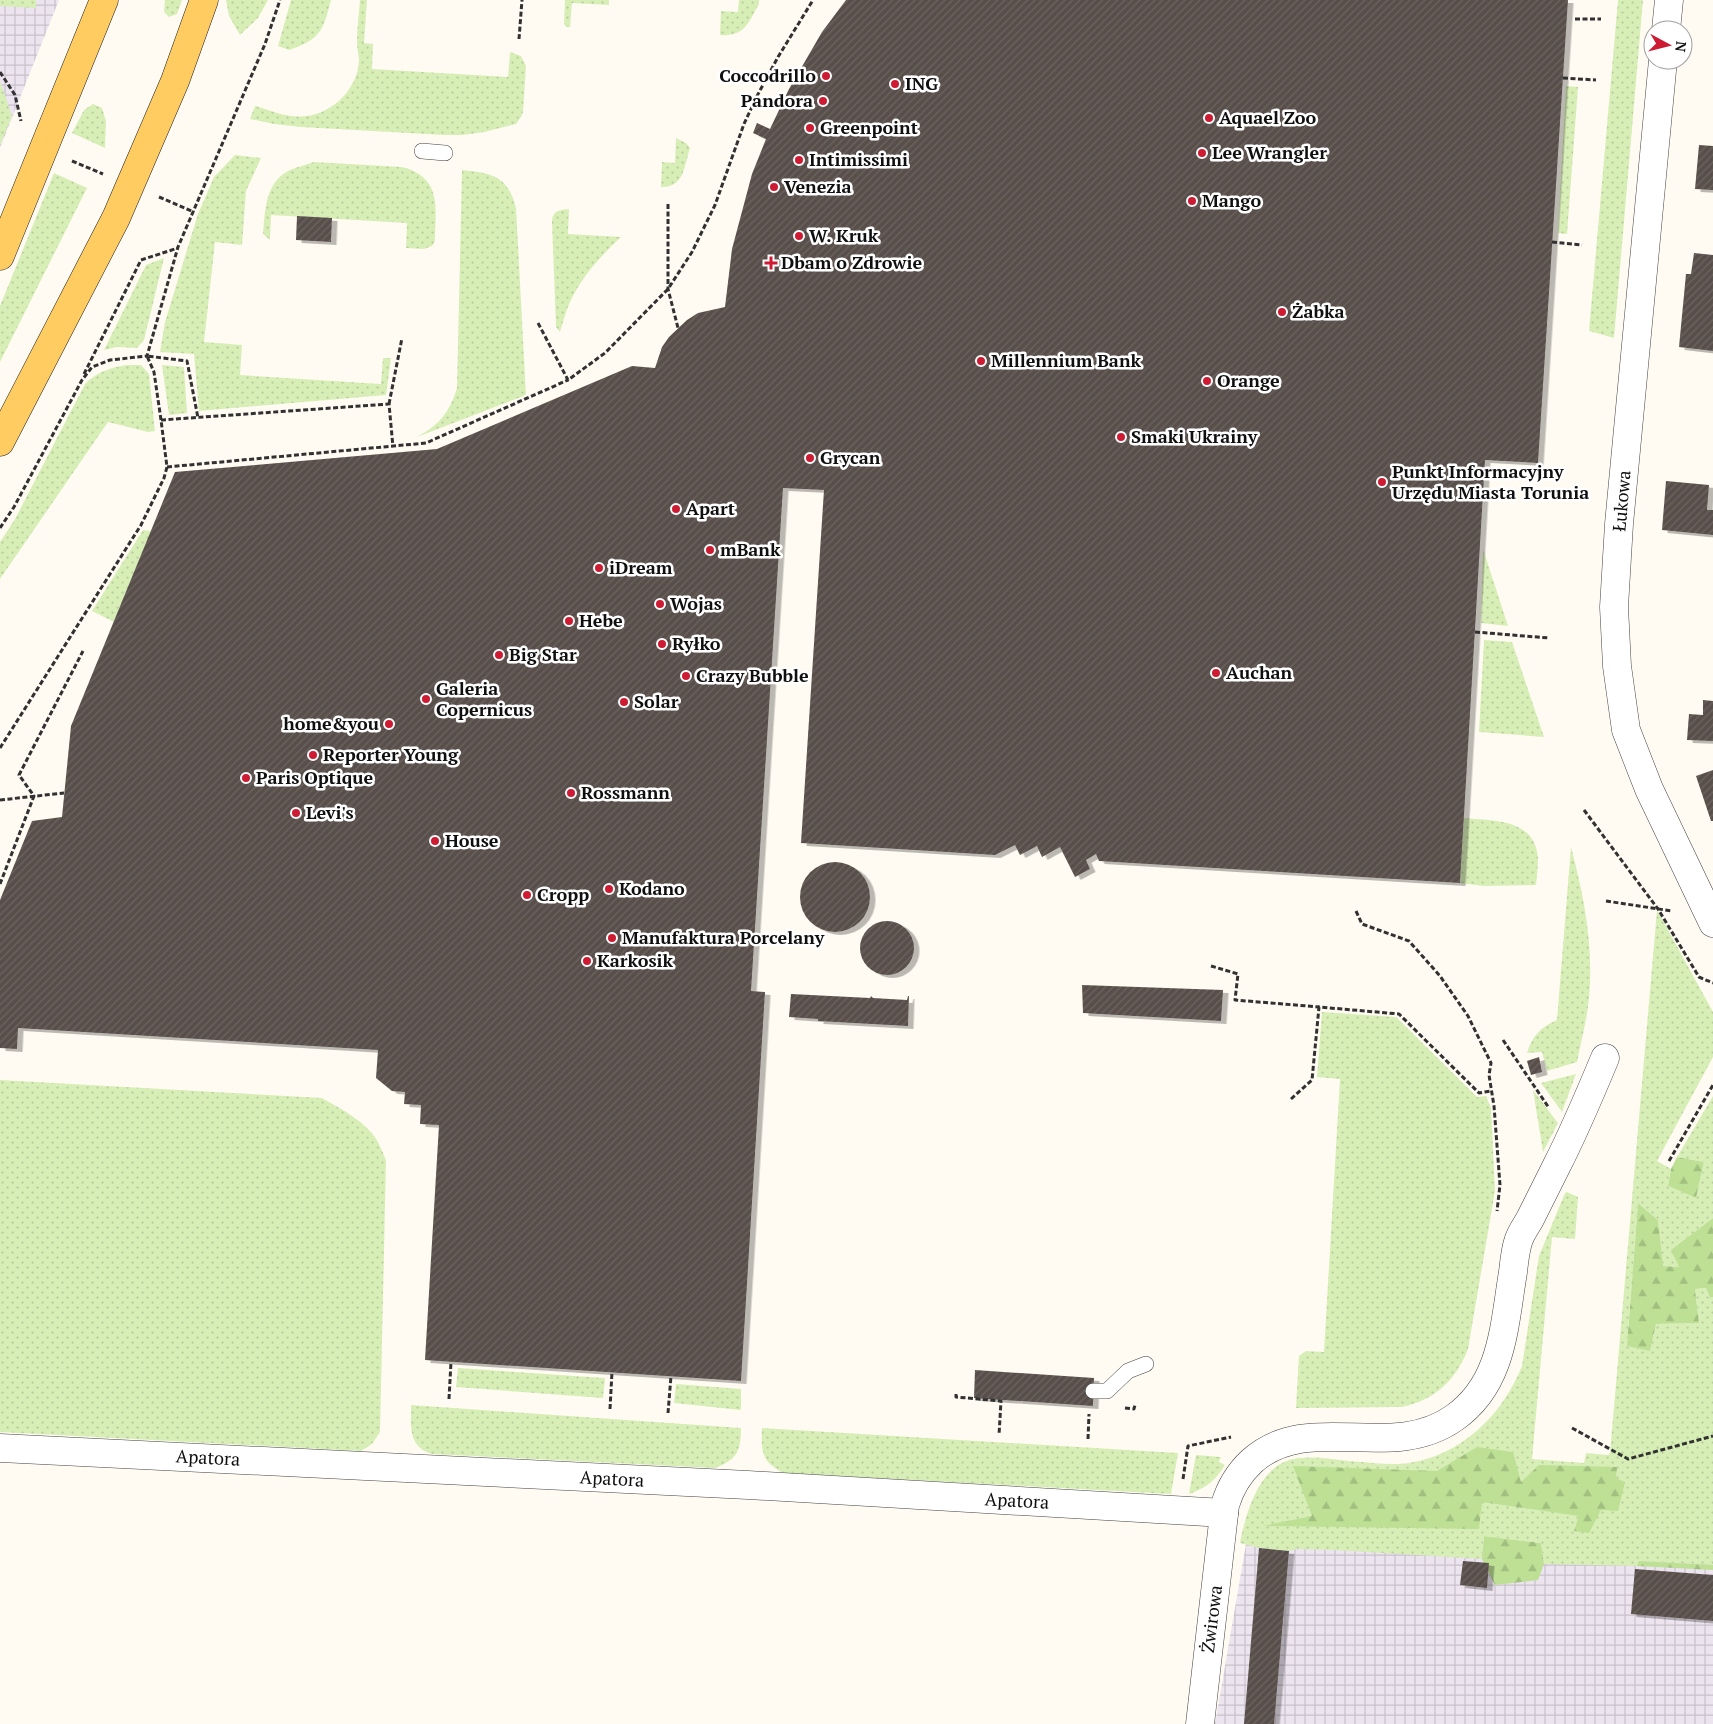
<svg xmlns="http://www.w3.org/2000/svg" width="1713" height="1724" font-family="'PT Serif',serif">
<defs>
<pattern id="industrial-grid" width="8" height="8" patternUnits="userSpaceOnUse" patternTransform="scale(1.25)"><rect width="8" height="8" fill="#ece4ee"/><path d="M0 4h8M4 0v8" fill="none" stroke="#c9c2cb"/></pattern>
<pattern id="grass-dots" width="8" height="8" patternUnits="userSpaceOnUse" patternTransform="scale(1.25)"><rect width="8" height="8" fill="#d8eeb7"/><path d="M2 2h.1M6 6h.1" fill="none" stroke="#b8cb9c" stroke-width="1.8" stroke-linecap="round"/></pattern>
<pattern id="forest-firs" width="22" height="20" patternUnits="userSpaceOnUse" patternTransform="scale(1.25)"><rect width="22" height="20" fill="#bde095"/><path d="M5 1l3.5 6h-7zM16 11l3.5 6h-7z" fill="#a1bf7f"/></pattern>
<pattern id="building-hatch" width="6" height="6" patternUnits="userSpaceOnUse" patternTransform="scale(1.25)"><rect width="6" height="6" fill="#594f4b"/><path d="M-1 1l2-2M0 6l6-6M5 7l2-2" fill="none" stroke="#6c6461"/></pattern>
<filter id="shadow"><feDropShadow dx="5.5" dy="3" stdDeviation="0" flood-color="#0004"/></filter>
</defs>
<rect width="100%" height="100%" fill="#fffbf2"/>
<g fill="url(#industrial-grid)">
<polygon points="0,0 59,0 0,148"/>
<polygon points="1247,1538 1713,1563 1713,1724 1215,1724"/>
</g>
<g fill="url(#grass-dots)">
<polygon points="0,0 36,0 36,8 0,6"/>
<polygon points="165,0 182,0 177,14 169,17 164,12"/>
<polygon points="226,0 268,0 258,18 240,35 229,16"/>
<path d="M291 0H331C323 31 321 39 289 50L278 46Z"/>
<path d="M360 0H367L364 43 373 44 372 69 508 77 510 52 521 56 526 66 523 112 521 117 516 124 484 132 463 135H444L301 127 274 124 250 119 255 106C267 109 280 115 292 116 324 121 357 94 359 61 359 55 357 49 357 42 357 28 359 14 360 0Z"/>
<polygon points="565,0 609,0 609,5 572,3 570,27 566,27 564,24"/>
<path d="M739 0H759V4C748 23 745 37 720 35L721 11 738 12Z"/>
<polygon points="1618,0 1643,0 1614,338 1589,331"/>
<polygon points="0,81 12,116 0,145"/>
<polygon points="1566,86 1578,87 1567,234 1558,233"/>
<polygon points="93,104 102,108 106,121 105,148 72,133 84,110"/>
<path d="M676 138 686 143 690 148C684 167 684 188 661 187L662 162 675 163Z"/>
<polygon points="235,155 261,158 246,191 242,245 215,242 204,342 242,345 240,375 381,384 383,358 391,358 386,395 199,411 194,354 160,352 165,322 198,214 214,177"/>
<path d="M314 162 402 167C442 177 436 208 435 241L432 246 424 249 406 248 407 223 271 215 270 240 263 234C265 212 265 183 288 171 296 167 306 165 314 162Z"/>
<path d="M462 170C492 173 508 176 516 208L526 395 417 437C440 424 449 413 457 388Z"/>
<polygon points="54,173 87,188 0,362 0,306"/>
<path d="M569 209 568 234 621 237C601 256 582 276 570 302 566 311 563 322 560 332L556 327 552 221C553 210 560 210 569 209Z"/>
<polygon points="164,258 144,340 137,348 117,347 104,350 146,265"/>
<path d="M126 365H141L149 374 155 431 148 432 108 422 0 579V542L15 519 85 384C97 372 109 368 126 365Z"/>
<polygon points="162,365 184,367 187,413 169,415"/>
<polygon points="143,530 151,531 114,622 92,611"/>
<polygon points="1483,549 1508,626 1481,623"/>
<polygon points="1484,640 1512,642 1544,737 1479,732"/>
<path d="M1464 818C1493 821 1535 818 1538 858 1538 866 1537 876 1536 885L1483 886 1460 883Z"/>
<path d="M1571 847C1584 896 1594 947 1589 998 1587 1020 1581 1041 1577 1062L1547 1071 1542 1052 1527 1053C1532 1036 1541 1027 1557 1020Z"/>
<path d="M1657 910 1713 1012V1057L1657 1161 1671 1169 1668 1186 1696 1198 1704 1162 1677 1157 1713 1096V1218L1672 1250 1679 1267 1662 1266 1658 1220 1638 1203 1627 1346 1650 1350 1656 1324 1699 1323 1695 1289 1706 1288 1710 1298 1713 1297V1565L1640 1561 1637 1566 1544 1564 1541 1543 1484 1536 1482 1559 1335 1550 1297 1549 1289 1551 1259 1548 1240 1543C1245 1516 1257 1474 1284 1462 1303 1454 1328 1459 1348 1461 1368 1462 1390 1466 1409 1463 1462 1455 1503 1414 1522 1366L1539 1256 1565 1193 1567 1192 1578 1197 1575 1239 1552 1237 1532 1459 1584 1463 1586 1453 1608 1455 1610 1453Z"/>
<path d="M1322 1012 1396 1017 1477 1097 1486 1096 1491 1108 1495 1191 1468 1349C1456 1380 1435 1400 1402 1407L1296 1408 1299 1356 1306 1351 1324 1352 1340 1079 1317 1077Z"/>
<polygon points="1576,1074 1562,1112 1541,1083"/>
<path d="M0 1080 322 1098C340 1108 368 1123 378 1142 381 1148 384 1155 386 1161L380 1432 372 1444 361 1451 0 1432Z"/>
<polygon points="1533,1090 1558,1123 1543,1152"/>
<polygon points="458,1368 605,1378 603,1398 456,1387"/>
<polygon points="676,1384 741,1389 741,1410 674,1403"/>
<path d="M411 1405 741 1428C741 1451 737 1460 715 1468L432 1454C408 1447 411 1427 411 1405Z"/>
<path d="M762 1428 1178 1453 1171 1494 784 1473C761 1462 761 1451 762 1428Z"/>
<path d="M1196 1455 1221 1457 1219 1462 1225 1465C1216 1480 1206 1488 1189 1494Z"/>
</g>
<g fill="url(#forest-firs)">
<polygon points="1677,1157 1704,1162 1696,1198 1668,1186 1671,1169"/>
<polygon points="1638,1203 1658,1220 1663,1266 1679,1267 1671,1250 1713,1218 1713,1297 1710,1298 1706,1288 1695,1289 1699,1323 1656,1324 1650,1351 1627,1346"/>
<polygon points="1477,1447 1513,1452 1521,1482 1539,1465 1617,1467 1616,1478 1625,1482 1618,1511 1601,1510 1589,1533 1574,1531 1579,1516 1482,1502 1479,1529 1263,1526 1312,1516 1293,1466 1437,1471"/>
<polygon points="1484,1536 1541,1543 1544,1564 1538,1580 1495,1585 1482,1559"/>
<polygon points="1639,1561 1713,1565 1713,1570 1637,1566"/>
</g>
<g fill="url(#building-hatch)" filter="url(#shadow)">
<polygon points="846,0 1568,0 1538,463 1485,460 1460,883 1099,861 1096,854 1086,860 1090,869 1075,877 1060,847 1042,857 1037,846 1020,855 1015,845 995,855 801,843 824,490 783,488 751,991 765,992 741,1381 425,1360 439,1125 420,1124 421,1105 404,1104 405,1092 392,1091 376,1078 378,1050 18,1028 17,1049 0,1048 0,900 32,821 62,817 71,726 175,472 437,449 632,366 655,368 662,347 669,337 687,320 698,313 725,307 732,249 752,174 766,139 753,133 757,123 770,129 789,89 822,32"/>
<polygon points="1699,145 1713,146 1713,190 1695,189"/>
<polygon points="297,216 332,218 331,242 296,240"/>
<polygon points="1694,253 1713,255 1713,351 1679,347 1686,274 1691,274"/>
<polygon points="1666,481 1709,485 1707,510 1713,510 1713,535 1662,530"/>
<polygon points="1703,700 1713,701 1713,741 1687,740 1689,714 1703,715"/>
<polygon points="1713,770 1713,821 1711,821 1696,776"/>
<circle cx="835" cy="897" r="35"/>
<circle cx="887" cy="948" r="27"/>
<polygon points="1082,985 1223,990 1221,1021 1083,1013"/>
<polygon points="791,994 870,998 871,996 873,998 907,1000 908,996 909,996 908,1026 818,1021 818,1019 789,1017"/>
<polygon points="1539,1057 1542,1072 1531,1075 1527,1061"/>
<polygon points="975,1370 1094,1378 1093,1406 974,1398"/>
<polygon points="1259,1548 1289,1551 1274,1724 1244,1724"/>
<polygon points="1463,1561 1489,1563 1487,1588 1460,1585"/>
<polygon points="1635,1569 1713,1575 1713,1621 1631,1614"/>
</g>
<g fill="none" stroke-linecap="round" stroke-linejoin="round">
<defs>
<g id="service">
<polyline points="422,151 445,153"/>
<polyline points="1093,1391 1107,1391 1128,1371 1146,1364"/>
</g>
<g id="minor">
<polyline points="1666,30 1669,0"/>
<polyline points="1663,60 1619,524 1614,607 1617,666 1626,730 1649,789 1713,923"/>
<polyline points="0,1448 748,1485 1224,1513"/>
<path d="M1200 1724 1225 1505C1230 1488 1239 1473 1252 1461 1309 1410 1390 1463 1454 1418 1503 1384 1504 1326 1513 1272 1514 1263 1515 1252 1518 1242 1520 1234 1526 1226 1530 1219 1539 1201 1548 1183 1557 1165 1575 1130 1590 1094 1605 1058"/>
</g>
<g id="primary">
<polyline points="0,256 104,0"/>
<polyline points="0,442 116,218 175,81 204,0"/>
</g>
</defs>
<use href="#service" stroke="#424242" stroke-width="16"/>
<use href="#minor" stroke="#424242" stroke-width="29"/>
<use href="#primary" stroke="#202020" stroke-width="29"/>
<g stroke="#313131" stroke-width="3" stroke-dasharray="5 2.5" stroke-linecap="butt">
<polyline points="1575,19 1601,19"/>
<polyline points="519,39 522,0"/>
<polyline points="0,72 15,95 21,121"/>
<polyline points="1563,78 1596,80"/>
<polyline points="72,161 103,174"/>
<polyline points="159,197 194,212"/>
<polyline points="668,204 668,289 678,328"/>
<polyline points="1552,242 1582,245"/>
<polyline points="538,323 568,380 605,353 668,289 692,252 715,205 744,124 757,96 778,57 813,0"/>
<polyline points="84,374 141,260 178,248"/>
<polyline points="389,404 402,338"/>
<polyline points="161,420 389,404 393,447"/>
<polyline points="167,467 426,443 568,380"/>
<polyline points="0,528 14,507 82,380 92,367 110,360 147,356 178,247 265,44 280,0"/>
<polyline points="1475,632 1549,638"/>
<polyline points="0,748 141,525 164,478 167,467 161,420 154,372 147,356 187,361 198,418"/>
<polyline points="0,800 64,793"/>
<polyline points="1584,810 1658,909 1699,977 1713,983"/>
<polyline points="0,884 34,796 19,775 83,651"/>
<polyline points="1606,901 1672,911"/>
<polyline points="1356,911 1362,924 1409,941 1440,976 1468,1016 1491,1063 1489,1075 1494,1106 1500,1185 1497,1211"/>
<polyline points="1211,966 1238,974 1235,1000 1319,1007"/>
<polyline points="1503,1040 1549,1108"/>
<polyline points="1291,1099 1312,1080 1319,1007 1399,1014 1479,1093 1491,1091"/>
<polyline points="1669,1161 1713,1085"/>
<polyline points="956,1394 956,1397 1001,1401 999,1435"/>
<polyline points="449,1399 451,1362"/>
<polyline points="1125,1408 1134,1409 1135,1405"/>
<polyline points="610,1409 612,1372"/>
<polyline points="668,1413 671,1376"/>
<polyline points="1572,1428 1628,1459 1713,1436"/>
<polyline points="1088,1439 1089,1414"/>
<polyline points="1183,1479 1188,1446 1231,1437"/>
</g>
<use href="#service" stroke="#fff" stroke-width="15"/>
<use href="#minor" stroke="#fff" stroke-width="28"/>
<use href="#primary" stroke="#ffcc62" stroke-width="28"/>
</g>
<g fill="#cc1b32" stroke="#fff" stroke-width="2">
<circle cx="826" cy="76" r="5"/>
<circle cx="895" cy="84" r="5"/>
<circle cx="823" cy="101" r="5"/>
<circle cx="1209" cy="118" r="5"/>
<circle cx="810" cy="128" r="5"/>
<circle cx="1202" cy="153" r="5"/>
<circle cx="799" cy="160" r="5"/>
<circle cx="774" cy="187" r="5"/>
<circle cx="1192" cy="201" r="5"/>
<circle cx="799" cy="236" r="5"/>
<path d="M768.5 255.5h5v5h5v5h-5v5h-5v-5h-5v-5h5z"/>
<circle cx="1282" cy="312" r="5"/>
<circle cx="981" cy="361" r="5"/>
<circle cx="1207" cy="381" r="5"/>
<circle cx="1121" cy="437" r="5"/>
<circle cx="810" cy="458" r="5"/>
<circle cx="1382" cy="482" r="5"/>
<circle cx="676" cy="509" r="5"/>
<circle cx="710" cy="550" r="5"/>
<circle cx="599" cy="568" r="5"/>
<circle cx="660" cy="604" r="5"/>
<circle cx="569" cy="621" r="5"/>
<circle cx="662" cy="644" r="5"/>
<circle cx="499" cy="655" r="5"/>
<circle cx="1216" cy="673" r="5"/>
<circle cx="686" cy="676" r="5"/>
<circle cx="426" cy="699" r="5"/>
<circle cx="624" cy="702" r="5"/>
<circle cx="389" cy="724" r="5"/>
<circle cx="313" cy="755" r="5"/>
<circle cx="246" cy="778" r="5"/>
<circle cx="571" cy="793" r="5"/>
<circle cx="296" cy="813" r="5"/>
<circle cx="435" cy="841" r="5"/>
<circle cx="609" cy="889" r="5"/>
<circle cx="527" cy="895" r="5"/>
<circle cx="612" cy="938" r="5"/>
<circle cx="587" cy="961" r="5"/>
</g>
<g text-anchor="middle" stroke-width="5" stroke-linejoin="round" paint-order="stroke">
<g font-size="18" font-weight="bold" fill="#0f0f0f" stroke="#fff" text-anchor="start">
<text x="816" y="82" text-anchor="end">Coccodrillo</text>
<text x="905" y="90">ING</text>
<text x="813" y="107" text-anchor="end">Pandora</text>
<text x="1219" y="124">Aquael Zoo</text>
<text x="820" y="134">Greenpoint</text>
<text x="1212" y="159">Lee Wrangler</text>
<text x="809" y="166">Intimissimi</text>
<text x="784" y="193">Venezia</text>
<text x="1202" y="207">Mango</text>
<text x="809" y="242">W. Kruk</text>
<text x="781" y="269">Dbam o Zdrowie</text>
<text x="1292" y="318">Żabka</text>
<text x="991" y="367">Millennium Bank</text>
<text x="1217" y="387">Orange</text>
<text x="1131" y="443">Smaki Ukrainy</text>
<text x="820" y="464">Grycan</text>
<text x="1392" y="478">Punkt Informacyjny<tspan x="1392" dy="21">Urzędu Miasta Torunia</tspan></text>
<text x="686" y="515">Apart</text>
<text x="720" y="556">mBank</text>
<text x="609" y="574">iDream</text>
<text x="670" y="610">Wojas</text>
<text x="579" y="627">Hebe</text>
<text x="672" y="650">Ryłko</text>
<text x="509" y="661">Big Star</text>
<text x="1226" y="679">Auchan</text>
<text x="696" y="682">Crazy Bubble</text>
<text x="436" y="695">Galeria<tspan x="436" dy="21">Copernicus</tspan></text>
<text x="634" y="708">Solar</text>
<text x="379" y="730" text-anchor="end">home&amp;you</text>
<text x="323" y="761">Reporter Young</text>
<text x="256" y="784">Paris Optique</text>
<text x="581" y="799">Rossmann</text>
<text x="306" y="819">Levi's</text>
<text x="445" y="847">House</text>
<text x="619" y="895">Kodano</text>
<text x="537" y="901">Cropp</text>
<text x="622" y="944">Manufaktura Porcelany</text>
<text x="597" y="967">Karkosik</text>
</g>
<g font-size="18" fill="#0f0f0f" stroke="#fff">
<text transform="translate(1622 501) rotate(-85)" y="6">Łukowa</text>
<text transform="translate(208 1458) rotate(3)" y="6">Apatora</text>
<text transform="translate(612 1479) rotate(3)" y="6">Apatora</text>
<text transform="translate(1017 1501) rotate(3)" y="6">Apatora</text>
<text transform="translate(1212 1619) rotate(-83)" y="6">Żwirowa</text>
</g>
</g>
<g transform="translate(1668 45) rotate(97)"><circle r="24" fill="#ffffff" stroke="#9f9f9f"/>
<path d="M0-4L9 19L0 12L-9 19Z" fill="#cc1b32"/>
<text y="-8" font-size="14" font-weight="bold" text-anchor="middle" fill="#0f0f0f">N</text>
</g>
</svg>
